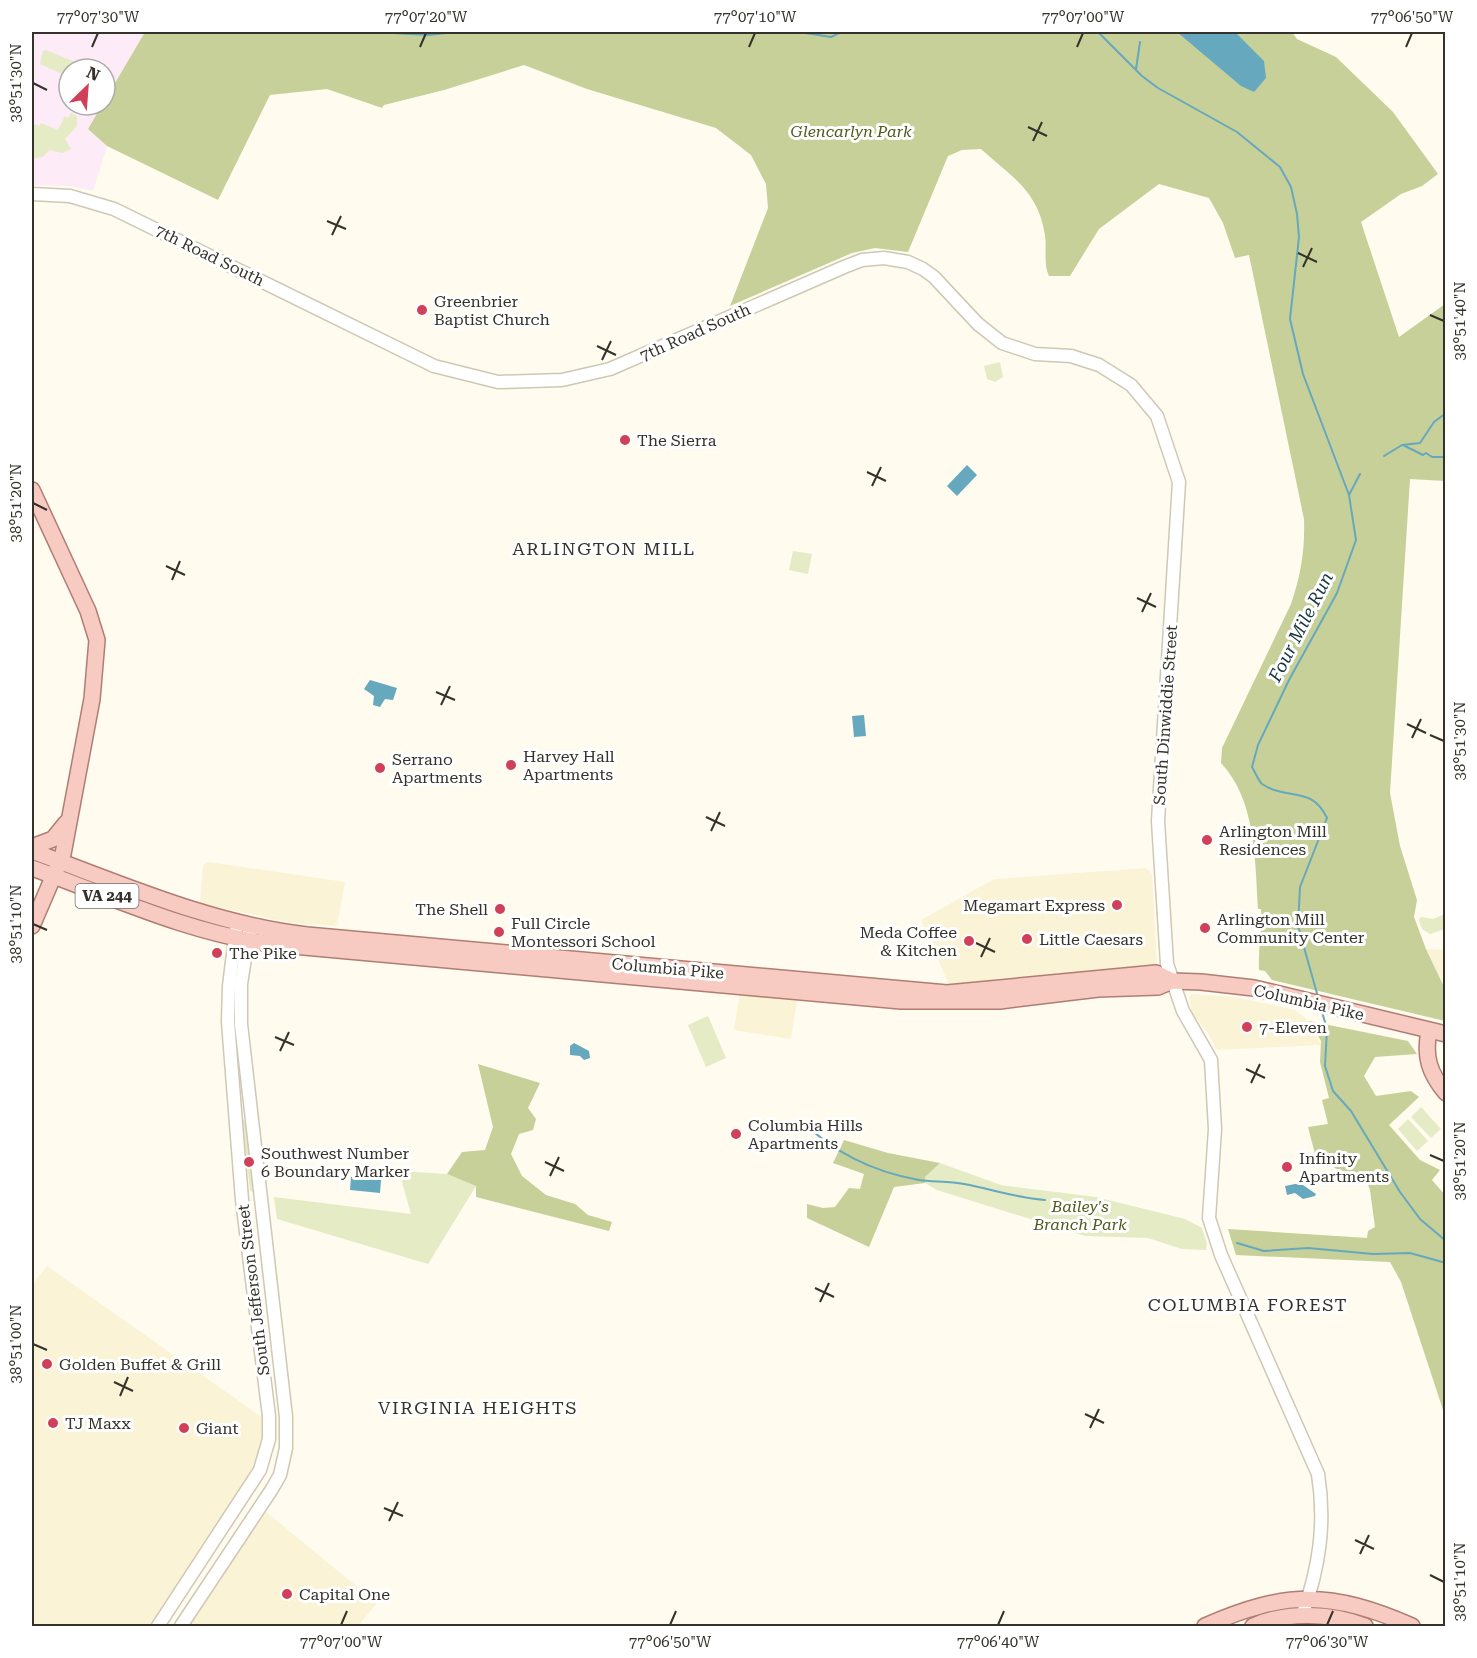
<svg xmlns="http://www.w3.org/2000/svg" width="1477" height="1658" font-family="'Roboto Serif',serif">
<rect width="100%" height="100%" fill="#fffbef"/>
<g fill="#fbf3d6">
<polygon points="209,862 345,882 337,926 291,923 200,903 203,865"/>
<polygon points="1146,868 1152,874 1157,964 1154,968 973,985 949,985 921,920 994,879"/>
<polygon points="1426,949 1445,950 1445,989"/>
<polygon points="740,992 797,1000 791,1039 734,1030"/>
<polygon points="1192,994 1235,997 1295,1010 1309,1021 1321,1045 1217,1050 1208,1033 1192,1013 1189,997"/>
<polygon points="47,1266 263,1418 262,1445 254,1473 155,1626 32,1626 32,1285"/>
<polygon points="265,1511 377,1603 358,1626 190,1626"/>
</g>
<polygon fill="#fdebf7" points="32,32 145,32 105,100 105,69 69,69 69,105 102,105 88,129 107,146 93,191 71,186 32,185"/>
<g fill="#e4ebc5">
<polygon points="46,50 92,69 69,69 69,77 40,64 43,51"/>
<polygon points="71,113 77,116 77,126 65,139 71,149 62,153 50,150 42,157 32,159 32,123 39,126 41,123 58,130 65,116 68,118"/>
<polygon points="1000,362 1003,377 995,382 987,379 984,366"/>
<polygon points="793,551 812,554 808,574 789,570"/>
<polygon points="1445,914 1445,929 1430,934 1422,929 1419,920 1421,917 1433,919"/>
<polygon points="708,1016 726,1058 706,1067 688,1025"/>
<polygon points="1421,1107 1441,1129 1431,1138 1411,1117"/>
<polygon points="241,1114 248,1128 256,1195 250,1190"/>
<polygon points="1408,1119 1428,1141 1417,1151 1398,1129"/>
<polygon points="940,1163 1001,1185 1096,1197 1185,1219 1202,1228 1207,1244 1206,1250 1182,1249 1148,1238 1085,1236 937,1190 925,1183 925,1177"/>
<polygon points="399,1171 447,1174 476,1186 428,1264 277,1219 274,1197 411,1214"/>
</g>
<g fill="#c7d098">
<path d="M145 32H1292L1297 39 1336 57 1393 112 1438 174 1422 186 1401 194 1361 222 1399 337 1445 304V481L1410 479 1390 793 1400 846 1417 900 1414 917 1426 949 1445 989V1021L1272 980 1265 971 1259 970C1258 948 1262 931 1261 909H1258C1255 860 1256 800 1221 763L1222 748 1291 604C1301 575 1305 550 1304 519L1249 255 1235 258 1223 223 1209 198 1159 184 1099 229 1070 276H1049C1043 264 1047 249 1045 235 1038 191 1013 178 981 149L962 150 948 156 908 252 875 248 852 253 730 306 768 208 766 184 751 155 716 128 587 89 524 65 444 90 384 105 382 108 327 89 270 95 218 200 107 146 88 129 102 105H105V100Z"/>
<polygon points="1309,1021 1408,1041 1417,1054 1375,1057 1364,1076 1376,1096 1411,1091 1419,1097 1389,1125 1420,1160 1440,1170 1432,1180 1445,1195 1445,1416 1401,1282 1390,1262 1236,1255 1228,1229 1367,1238 1368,1231 1375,1227 1370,1190 1365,1176 1358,1184 1315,1154 1308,1127 1328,1124 1322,1100 1329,1098 1320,1062 1321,1041"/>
<polygon points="478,1064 540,1083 528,1108 536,1119 533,1130 519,1134 511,1154 522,1176 546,1195 575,1204 588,1215 612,1222 609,1231 476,1197 476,1186 447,1174 462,1152 485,1150 493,1127"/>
<polygon points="844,1140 888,1153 940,1163 925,1177 925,1183 894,1187 869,1247 807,1218 807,1204 823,1208 835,1207 849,1188 860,1189 864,1174 833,1163"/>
</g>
<g fill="#66a8bd">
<polygon points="1177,32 1235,32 1264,61 1266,78 1254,92 1241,86"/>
<polygon points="967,465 977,475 957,496 947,486"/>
<polygon points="370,680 397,688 393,700 385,699 380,707 373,705 374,696 364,689"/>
<polygon points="864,715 866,736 854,737 852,716"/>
<polygon points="574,1043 589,1051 590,1058 584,1060 580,1056 570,1055 570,1046"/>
<polygon points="351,1177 381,1180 380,1193 350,1190"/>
<polygon points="1300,1183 1316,1194 1315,1196 1303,1199 1295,1193 1287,1195 1285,1186"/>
</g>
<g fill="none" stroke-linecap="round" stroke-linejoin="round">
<g stroke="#66a8bd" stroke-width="2">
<polyline points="374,32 429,35 455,32"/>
<polyline points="799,32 831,37 841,32"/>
<path d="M1098 32 1142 76 1158 88 1237 132 1280 167 1291 187 1297 214 1299 237 1290 319 1303 374 1349 495 1356 540 1337 593 1289 680 1258 745 1252 767C1255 772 1258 780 1262 784 1288 801 1311 785 1327 818L1300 887 1298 926 1318 997"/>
<polyline points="1136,69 1140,42"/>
<polyline points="1403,445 1423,455 1426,453 1432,457 1446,457"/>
<polyline points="1384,456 1402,445 1420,443 1434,422 1446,413"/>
<polyline points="1349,495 1360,474"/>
<polyline points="1322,1012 1327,1029 1325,1066 1333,1091 1351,1111 1400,1192 1420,1219 1446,1241"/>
<path d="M799 1118C830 1151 873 1172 919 1180 933 1182 949 1181 964 1184 991 1189 1017 1198 1045 1200"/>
<polyline points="1237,1243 1264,1251 1308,1248 1373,1254 1410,1253 1446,1263"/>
</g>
<defs>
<g id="minor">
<path d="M32 194 70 196 114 209 434 366 498 382 562 380 610 369 844 267 862 260 884 258 908 262 923 269 934 277 978 324 1002 343 1035 354 1071 356 1099 365 1131 385 1157 416 1179 482 1158 821 1167 964 1183 1011 1211 1060 1215 1129 1209 1218 1221 1255 1318 1474C1326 1524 1319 1569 1302 1616"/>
<polyline points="158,1626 260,1470 269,1439 269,1416 242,1200 228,1022 229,986 236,930"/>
<polyline points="181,1626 272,1489 280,1475 286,1448 286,1417 241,1024 241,984 249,932"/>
</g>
<g id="major">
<polyline points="32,490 88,611 97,640 92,699 63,854 32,926"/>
<polyline points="32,847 53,839 66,823"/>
<path d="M32 851C122 884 211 924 307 935L947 993 1156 973 1172 981"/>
<path d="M32 868C110 896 188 933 271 944L901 1001H1000L1098 989 1158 987 1172 981 1201 982 1254 988 1446 1034"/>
<path d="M1429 1031C1424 1056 1429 1073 1446 1093"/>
<path d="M1205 1626C1286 1590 1332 1591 1412 1626"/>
<path d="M1253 1626C1287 1611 1331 1613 1365 1626"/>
</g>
</defs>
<use href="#minor" stroke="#cec8b4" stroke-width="15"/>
<use href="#major" stroke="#b07d73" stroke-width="18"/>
<use href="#minor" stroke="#fff" stroke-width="12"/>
<use href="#major" stroke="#f7cac2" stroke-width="15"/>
</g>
<path fill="none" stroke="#34322a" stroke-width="2" d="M92 47 98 33M420 47 426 33M749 47 755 33M1077 47 1083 33M1406 47 1412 33M33 83 47 90M1028 127 1047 136M1033 141 1042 122M327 221 346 229M332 235 341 216M1298 253 1317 262M1303 267 1312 248M1430 315 1444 321M597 346 616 355M602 360 611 341M867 472 886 481M872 486 881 467M33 503 47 510M166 566 185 575M172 580 180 561M1137 598 1156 607M1142 612 1151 593M436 692 455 700M441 705 450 686M1407 724 1426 733M1430 735 1444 741M1412 738 1421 719M706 817 725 826M711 831 720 812M33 924 47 930M976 943 995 952M981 957 990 938M275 1037 294 1045M280 1051 289 1032M1246 1069 1265 1078M1251 1083 1260 1064M1430 1155 1444 1161M545 1162 564 1171M550 1176 559 1157M815 1288 834 1297M820 1302 829 1283M33 1344 47 1350M114 1382 133 1391M120 1396 128 1377M1085 1414 1104 1423M1090 1428 1099 1409M384 1508 403 1516M389 1521 398 1502M1355 1540 1374 1549M1360 1554 1369 1535M1430 1575 1444 1582M341 1625 347 1611M670 1625 676 1611M998 1625 1004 1611M1327 1625 1333 1611"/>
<g fill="#d04058" stroke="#fff" stroke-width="2">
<circle cx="422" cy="310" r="6"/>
<circle cx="625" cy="440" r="6"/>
<circle cx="511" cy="765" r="6"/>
<circle cx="380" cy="768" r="6"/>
<circle cx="1207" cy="840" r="6"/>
<circle cx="1117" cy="905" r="6"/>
<circle cx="500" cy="909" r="6"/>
<circle cx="1205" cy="928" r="6"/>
<circle cx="499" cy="932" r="6"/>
<circle cx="1027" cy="939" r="6"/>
<circle cx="969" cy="941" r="6"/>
<circle cx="217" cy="953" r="6"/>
<circle cx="1247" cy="1027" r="6"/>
<circle cx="736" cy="1134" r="6"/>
<circle cx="249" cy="1162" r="6"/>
<circle cx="1287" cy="1167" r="6"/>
<circle cx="47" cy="1364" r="6"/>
<circle cx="53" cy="1423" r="6"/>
<circle cx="184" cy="1428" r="6"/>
<circle cx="287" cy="1594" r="6"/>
</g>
<g text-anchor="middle" stroke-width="6" stroke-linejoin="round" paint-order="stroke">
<rect fill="#fff" stroke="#71706a" stroke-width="1.5" x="75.5" y="884" width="63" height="24" rx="4.5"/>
<g font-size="15" font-weight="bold" fill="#34322a">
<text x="107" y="901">VA 244</text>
</g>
<g font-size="16" font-style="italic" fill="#52591d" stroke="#fff">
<text x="851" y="137">Glencarlyn Park</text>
<text x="1080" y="1212">Bailey's<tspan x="1080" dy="18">Branch Park</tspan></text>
</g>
<g font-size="16" fill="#34322a" stroke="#fff">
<text transform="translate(210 255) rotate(26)" y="6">7th Road South</text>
<text transform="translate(695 332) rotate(-24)" y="6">7th Road South</text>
<text transform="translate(1165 715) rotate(-86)" y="6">South Dinwiddie Street</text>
<text transform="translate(668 968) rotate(5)" y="6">Columbia Pike</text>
<text transform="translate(1309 1002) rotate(13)" y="6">Columbia Pike</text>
<text transform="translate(253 1290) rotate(-97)" y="6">South Jefferson Street</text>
</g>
<g font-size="16" fill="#34322a" stroke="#fff" text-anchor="start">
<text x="434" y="307">Greenbrier<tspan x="434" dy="18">Baptist Church</tspan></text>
<text x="637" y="446">The Sierra</text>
<text x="523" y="762">Harvey Hall<tspan x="523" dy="18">Apartments</tspan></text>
<text x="392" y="765">Serrano<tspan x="392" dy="18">Apartments</tspan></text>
<text x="1219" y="837">Arlington Mill<tspan x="1219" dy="18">Residences</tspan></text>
<text x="1105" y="911" text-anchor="end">Megamart Express</text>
<text x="488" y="915" text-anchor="end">The Shell</text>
<text x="1217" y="925">Arlington Mill<tspan x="1217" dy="18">Community Center</tspan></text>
<text x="511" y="929">Full Circle<tspan x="511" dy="18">Montessori School</tspan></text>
<text x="957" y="938" text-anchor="end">Meda Coffee<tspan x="957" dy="18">&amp; Kitchen</tspan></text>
<text x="1039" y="945">Little Caesars</text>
<text x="229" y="959">The Pike</text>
<text x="1259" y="1033">7-Eleven</text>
<text x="748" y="1131">Columbia Hills<tspan x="748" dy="18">Apartments</tspan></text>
<text x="261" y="1159">Southwest Number<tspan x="261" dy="18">6 Boundary Marker</tspan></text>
<text x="1299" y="1164">Infinity<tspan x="1299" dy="18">Apartments</tspan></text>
<text x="59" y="1370">Golden Buffet &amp; Grill</text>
<text x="65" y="1429">TJ Maxx</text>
<text x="196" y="1434">Giant</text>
<text x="299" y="1600">Capital One</text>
</g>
<g font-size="18" letter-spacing="1.5" fill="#34322a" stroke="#fff">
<text x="604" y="555">ARLINGTON MILL</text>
<text x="1248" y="1311">COLUMBIA FOREST</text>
<text x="478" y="1414">VIRGINIA HEIGHTS</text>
</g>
<g font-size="18" font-style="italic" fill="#15353f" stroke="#fff">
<text transform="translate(1301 627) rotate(-63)" y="6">Four Mile Run</text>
</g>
</g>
<rect width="1477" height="1658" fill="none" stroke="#ffffff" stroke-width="66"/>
<g transform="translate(87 87) rotate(25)"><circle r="28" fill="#ffffff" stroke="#aeadaa" stroke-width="1.5"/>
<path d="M0-4.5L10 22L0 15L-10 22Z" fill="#d04058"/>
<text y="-9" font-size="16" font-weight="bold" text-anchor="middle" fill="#34322a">N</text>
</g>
<rect x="33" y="33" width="1411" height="1592" fill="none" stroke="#34322a" stroke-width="2"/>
<g font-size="15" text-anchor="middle" fill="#34322a">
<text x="98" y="22">77°07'30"W</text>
<text x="426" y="22">77°07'20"W</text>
<text x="755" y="22">77°07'10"W</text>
<text x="1083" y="22">77°07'00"W</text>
<text x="1412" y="22">77°06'50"W</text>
<text transform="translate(16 83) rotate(-90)" y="5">38°51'30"N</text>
<text transform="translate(1460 321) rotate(-90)" y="5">38°51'40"N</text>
<text transform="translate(16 503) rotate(-90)" y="5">38°51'20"N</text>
<text transform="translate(1460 741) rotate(-90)" y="5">38°51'30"N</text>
<text transform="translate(16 924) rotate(-90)" y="5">38°51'10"N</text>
<text transform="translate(1460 1161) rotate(-90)" y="5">38°51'20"N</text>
<text transform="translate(16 1344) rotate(-90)" y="5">38°51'00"N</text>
<text transform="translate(1460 1582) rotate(-90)" y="5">38°51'10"N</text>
<text x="341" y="1647">77°07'00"W</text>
<text x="670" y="1647">77°06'50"W</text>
<text x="998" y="1647">77°06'40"W</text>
<text x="1327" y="1647">77°06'30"W</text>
</g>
</svg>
